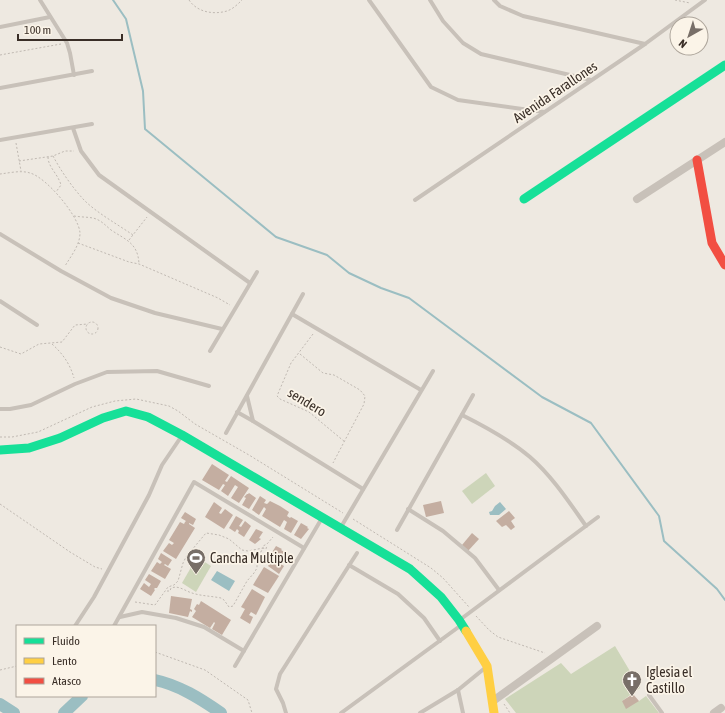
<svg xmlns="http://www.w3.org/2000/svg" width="725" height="713" font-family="'Asap Condensed',sans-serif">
<rect width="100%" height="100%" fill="#eee9e1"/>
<g fill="#cdd5b9">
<polygon points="486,473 495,486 472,504 462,491"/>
<polygon points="197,557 211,566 196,592 182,583"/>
<polygon points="615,646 640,688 622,701 639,701 646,696 659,713 516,713 505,699 561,663 571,674"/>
</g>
<g fill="#9bbec2">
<polygon points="500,502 506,509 499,515 490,515 489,512 492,511 495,506"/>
<polygon points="217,571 235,581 229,591 211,580"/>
</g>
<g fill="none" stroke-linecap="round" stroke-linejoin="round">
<polyline stroke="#9bbec2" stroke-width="2" points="113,0 126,19 143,91 145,129 276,237 327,255 349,273 381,288 409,298 542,397 591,423 659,516 664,541 717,589 725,600"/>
<g stroke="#9bbec2" stroke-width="12">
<path d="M155 680C179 685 201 699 221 713"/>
<polyline points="0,704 14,713"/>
<polyline points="64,713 82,696"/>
</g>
</g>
<g fill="#c4aea1">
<polygon points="212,464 229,475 225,481 227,482 231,476 249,488 239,503 231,498 238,487 235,485 228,496 221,491 225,485 223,484 219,490 202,480"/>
<polygon points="249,493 256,498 249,509 242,505 246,498 244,497 247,494 248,494"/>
<polygon points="260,496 266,500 264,503 267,504 270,501 280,506 289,512 287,516 290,518 291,517 298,521 291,533 284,529 287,522 284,520 280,527 262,516 266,509 264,507 259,515 252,510"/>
<polygon points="441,501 444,513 426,517 423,505"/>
<polygon points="214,502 222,508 219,513 221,514 225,509 233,515 224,529 205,517"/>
<polygon points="509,511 515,518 511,521 515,527 511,530 506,525 502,527 496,521"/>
<polygon points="185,512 196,519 193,525 189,523 189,524 195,528 176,559 163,551 169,543 172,545 174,543 169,540 180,522 184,524 185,522 186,521 181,518"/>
<polygon points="236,516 243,520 239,526 241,527 245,521 251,526 244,537 238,533 239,531 237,529 235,532 229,528"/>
<polygon points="301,523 308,527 307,528 309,529 301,539 294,535"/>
<polygon points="256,529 263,532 259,538 261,539 255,544 249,540"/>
<polygon points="472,533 479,539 468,551 462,545"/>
<polygon points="276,546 282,549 281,550 290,555 286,561 277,555 276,557 271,554"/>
<polygon points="161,553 172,560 168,566 165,564 164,565 171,569 165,579 151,571 157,562 160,564 162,562 158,559"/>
<polygon points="273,559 284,566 279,574 268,566"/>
<polygon points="264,567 279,576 268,593 253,585"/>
<polygon points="149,574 161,581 157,588 155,588 154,589 155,590 151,596 140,589 144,583 149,587 151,584 145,580"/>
<polygon points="252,589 265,597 256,615 251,612 249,615 253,617 250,624 240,618 245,609 241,607"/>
<polygon points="171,596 192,599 190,609 192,610 192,612 190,611 188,617 169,613"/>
<polygon points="201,601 231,620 222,635 212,629 215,623 214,622 210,628 192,617 196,611 194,609 197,604 199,605"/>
<polygon points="633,694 639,701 626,709 622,701"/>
</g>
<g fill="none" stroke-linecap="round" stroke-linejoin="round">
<g stroke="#c0b9b2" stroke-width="1" stroke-dasharray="2 2" stroke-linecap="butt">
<path d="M189 0C197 12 213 15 227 11 233 9 238 4 242 0"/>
<polyline points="675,0 690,3"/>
<polyline points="0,55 61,44"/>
<polyline points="16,143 21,171"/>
<path d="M53 156C61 171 72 187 84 200 97 213 117 224 133 235"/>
<path d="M48 157C48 167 58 174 61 185L56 192"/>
<polyline points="19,161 53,156 65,151 74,151"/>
<path d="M0 174C9 173 21 170 30 173 46 177 79 216 80 233 80 245 71 256 65 266"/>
<path d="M74 216C80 217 87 217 93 218 101 220 105 225 111 230 126 240 138 243 139 264"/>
<polyline points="129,240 147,217"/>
<polyline points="78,243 129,262 139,264 218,298 230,305"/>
<circle cx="92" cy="328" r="6"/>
<polyline points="313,334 291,363 277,396 280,399 309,412 345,442"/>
<path d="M52 344C63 354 70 364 74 378"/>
<polyline points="0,347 21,354 39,344 62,342 75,325 88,324"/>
<polyline points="300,354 323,373 334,375 360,390 365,396 364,404 333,463"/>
<polyline points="0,437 12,437 38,432 92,407 115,401 136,399 169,406 178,411 195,424 249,455 343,513"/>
<polyline points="0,504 70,552 95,567 102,569"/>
<polyline points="353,519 431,568 443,578 469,607"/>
<path d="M167 591H170L171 588C179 585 185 591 192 593 201 596 211 596 221 598L224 600 229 607 233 606 247 581 254 573 257 568V559L263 548 266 549 267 545"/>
<polyline points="135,602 155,605 168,587 174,585 178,581 183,563 186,557 206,533 219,535 229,539 242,550 248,551 263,548 263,546 267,544 273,537"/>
<polyline points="476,616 489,630 498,637 545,653"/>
<polyline points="155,652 205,670 248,700 252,713"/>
<polyline points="0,670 17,666"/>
<polyline points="504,704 510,713"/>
</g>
<g stroke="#c8c1b9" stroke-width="4">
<polyline points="40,0 67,43 70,53 74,75"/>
<polyline points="369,0 431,87 458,100 544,112"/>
<polyline points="430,0 443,21 463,43 481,54 591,80"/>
<polyline points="494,0 500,6 523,16 645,44"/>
<polyline points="0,27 50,17"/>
<polyline points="0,88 92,71"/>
<polyline points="73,128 81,151 99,175 250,283"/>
<polyline points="0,140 92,124"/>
<polyline points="415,200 645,44 705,0"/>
<polyline points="0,234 61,271 111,298 155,313 222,329"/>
<polyline points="0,301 37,325"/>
<polyline points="292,314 421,390"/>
<polyline points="210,351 257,272"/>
<polyline points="247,396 253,421"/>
<polyline points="0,409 10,409 31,405 75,384 107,372 157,371 209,386"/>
<polyline points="237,412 253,421 363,489"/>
<path d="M462 415C486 427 510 440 530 457 552 476 569 502 586 526"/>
<polyline points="226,433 303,294"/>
<polyline points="408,509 443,531 475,558 499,590"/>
<polyline points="341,527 433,371"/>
<polyline points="397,530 473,395"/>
<polyline points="349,565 398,594 424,618 440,641"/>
<polyline points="120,617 142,612 176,618 204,627 244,651"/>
<polyline points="461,619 598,517"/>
<polyline points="75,626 94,597 108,571 149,495 162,465 181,437"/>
<polyline points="114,626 194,482 304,548"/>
<polyline points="235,666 322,518"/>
<polyline points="458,690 463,713"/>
<polyline points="649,695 662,713"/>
<polyline points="286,713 283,703 276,689 280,674 357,553"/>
<polyline points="341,713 460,626"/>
<polyline points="420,713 458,690 485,668"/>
</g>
<g stroke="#c8c1b9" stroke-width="8">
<polyline points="637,199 725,142"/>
<polyline points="493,701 597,626"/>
<polyline points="714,713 721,708"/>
</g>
<g stroke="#16e098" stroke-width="9">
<polyline points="524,199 725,65"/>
<polyline points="0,450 29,448 60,438 103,418 126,411 148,417 182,435 410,569 441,597 459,620 466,631"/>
</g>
<polyline stroke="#ffcf43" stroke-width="9" points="466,631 487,666 494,713"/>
<polyline stroke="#f24e42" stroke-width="9" points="697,160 712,243 725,265"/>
</g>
<defs>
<symbol id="stadium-pin" viewBox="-11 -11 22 30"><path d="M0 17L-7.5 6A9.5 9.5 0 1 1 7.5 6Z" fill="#786f68" stroke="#fbf4e8"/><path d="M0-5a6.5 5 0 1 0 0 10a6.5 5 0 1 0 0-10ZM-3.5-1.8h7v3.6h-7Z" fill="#fff"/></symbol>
<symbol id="church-pin" viewBox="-11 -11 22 30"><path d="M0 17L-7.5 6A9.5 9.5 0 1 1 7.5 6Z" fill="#786f68" stroke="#fbf4e8"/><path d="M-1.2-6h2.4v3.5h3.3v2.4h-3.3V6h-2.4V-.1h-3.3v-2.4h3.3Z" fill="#fff"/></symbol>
</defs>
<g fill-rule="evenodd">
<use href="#stadium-pin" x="185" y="547" width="22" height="30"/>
<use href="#church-pin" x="621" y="669" width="22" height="30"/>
</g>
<g text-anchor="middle" stroke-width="3.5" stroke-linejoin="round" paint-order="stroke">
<g font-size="14" fill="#392e27" stroke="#fbf4e8">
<text transform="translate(555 92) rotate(-34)" y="5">Avenida Farallones</text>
<text transform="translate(307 402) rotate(31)" y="5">sendero</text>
</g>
<g font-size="14" fill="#392e27" stroke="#fbf4e8" text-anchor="start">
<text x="210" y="563">Cancha Multiple</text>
<text x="646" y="677">Iglesia el<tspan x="646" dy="16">Castillo</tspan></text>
</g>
</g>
<rect x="16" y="625" width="140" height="72" fill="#fbf4e8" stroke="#ada59b"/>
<rect x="24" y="638" width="20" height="6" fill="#16e098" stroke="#ada59b"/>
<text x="52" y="645" font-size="12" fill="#392e27">Fluido</text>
<rect x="24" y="658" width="20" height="6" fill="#ffcf43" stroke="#ada59b"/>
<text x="52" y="665" font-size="12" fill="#392e27">Lento</text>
<rect x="24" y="678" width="20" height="6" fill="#f24e42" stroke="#ada59b"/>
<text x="52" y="685" font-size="12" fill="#392e27">Atasco</text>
<g transform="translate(689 36) rotate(219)"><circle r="19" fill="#fbf4e8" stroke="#ada59b"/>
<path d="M0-3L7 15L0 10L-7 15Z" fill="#786f68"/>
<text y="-6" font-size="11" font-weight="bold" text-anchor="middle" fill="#392e27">N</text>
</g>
<path d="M18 34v6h104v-6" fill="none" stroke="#392e27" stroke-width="2"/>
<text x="24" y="34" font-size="12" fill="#392e27" stroke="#fbf4e8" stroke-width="3" paint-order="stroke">100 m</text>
</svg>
